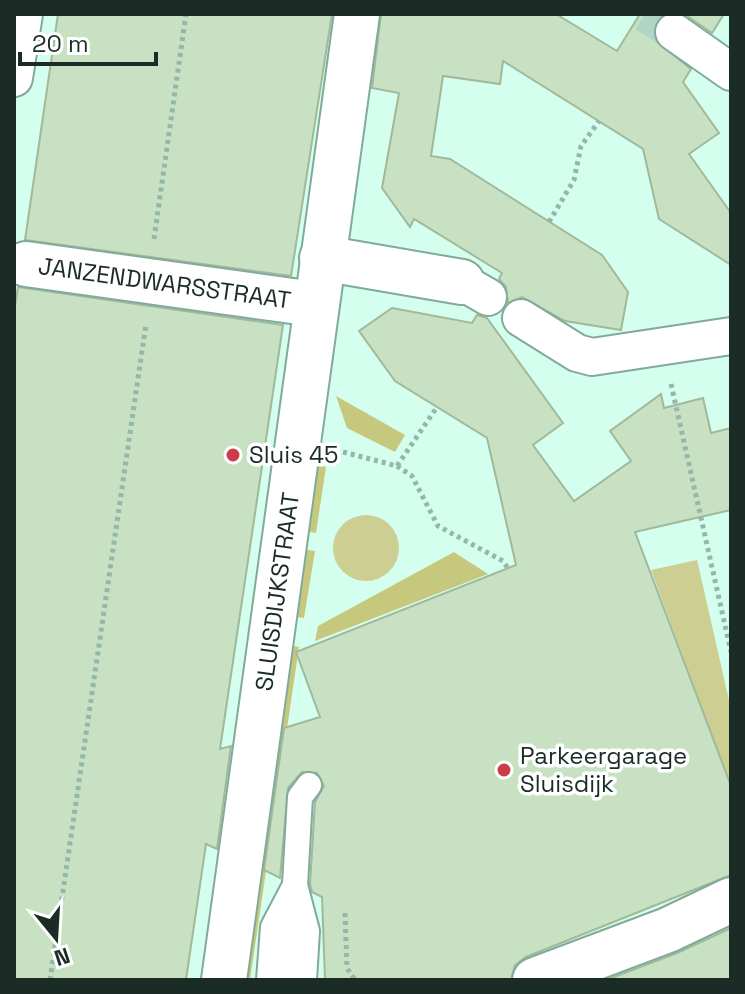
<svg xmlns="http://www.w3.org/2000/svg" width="745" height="994" font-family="'Space Grotesk',sans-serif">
<rect width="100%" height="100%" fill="#d4ffee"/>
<g fill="#ccce92">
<circle cx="366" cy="548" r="33"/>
<polygon points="697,560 731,709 731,787 651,570"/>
</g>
<g fill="#c6c87e">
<polygon points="336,396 405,435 395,452 347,428"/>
<polygon points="314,465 326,467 316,533 304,531"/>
<polygon points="301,549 315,551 304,618 290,616"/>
<polygon points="454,552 488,574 315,641 318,626"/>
<polygon points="286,645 299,647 250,980 236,980"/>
</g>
<g fill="#c8e1c2" stroke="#a1b99b" stroke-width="2">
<polygon points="58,14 332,14 291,276 25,240"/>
<polygon points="381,14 556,14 617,51 640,14 664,14 653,29 655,40 691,69 683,82 719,133 689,154 731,213 731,265 659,219 643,149 503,61 500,84 443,76 431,156 450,159 602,255 628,292 621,330 565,321 522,297 508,303 506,287 499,279 502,273 414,219 410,227 382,188 399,93 372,88"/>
<polygon points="684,14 724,14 712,33"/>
<polygon points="18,287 283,325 220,749 231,746 217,849 206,844 186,980 14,980 14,312"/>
<polygon points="392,308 472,323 477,315 487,318 563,423 533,445 574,501 631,461 610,431 661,394 664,408 703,398 711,433 731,428 731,510 635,532 731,786 731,875 526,957 515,965 511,980 325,980 322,897 312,892 310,884 315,802 324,786 317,773 302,772 288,788 280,878 264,870 284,728 320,717 296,652 516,565 487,438 395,381 359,331"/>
<polygon points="731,928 731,980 606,980 677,953"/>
</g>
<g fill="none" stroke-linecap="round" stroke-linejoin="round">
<polyline stroke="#afd5c6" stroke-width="36" stroke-dasharray="36 18" stroke-linecap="butt" points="645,14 674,32"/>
<defs>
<g id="service">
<polyline points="269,980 273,927 295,885"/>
<polyline points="286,980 291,919"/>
<polyline points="304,980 307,931 295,885 300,797 309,785"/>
</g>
<g id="pedestrian">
<polyline points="674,32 731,72"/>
<polyline points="14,78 24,14"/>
<polyline points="462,282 488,297"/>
<polyline points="521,318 577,353 592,357 731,336"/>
</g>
<g id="minor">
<polyline points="322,258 462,282"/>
<path id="s1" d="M26 264 314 304"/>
<path id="s2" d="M224 980 357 14"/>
<polyline points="535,980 668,930 731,900"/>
</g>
</defs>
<use href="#service" stroke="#81aa9b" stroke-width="28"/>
<use href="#pedestrian" stroke="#81aa9b" stroke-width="40"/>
<use href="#minor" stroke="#81aa9b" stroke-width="48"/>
<g stroke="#95b7aa" stroke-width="5" stroke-dasharray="4 4" stroke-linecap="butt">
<polyline points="549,222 574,180 581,146 599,121"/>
<polyline points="154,239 186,14"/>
<polyline points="671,384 731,652"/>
<polyline points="343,452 397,466 437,407"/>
<polyline points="397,466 412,476 438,526 503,561 509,570"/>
<polyline points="345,913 347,968 355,980"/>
<polyline points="50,980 146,324"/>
</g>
<use href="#service" stroke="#fff" stroke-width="24"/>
<use href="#pedestrian" stroke="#fff" stroke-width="36"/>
<use href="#minor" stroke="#fff" stroke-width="44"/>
</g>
<g fill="#cb3b48" stroke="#fff" stroke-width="3">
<circle cx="233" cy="455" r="8"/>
<circle cx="504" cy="770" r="8"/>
</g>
<g text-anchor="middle" stroke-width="7" stroke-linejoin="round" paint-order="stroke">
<g font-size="24" fill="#1b2c26" stroke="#fff">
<text dy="8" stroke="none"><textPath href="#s1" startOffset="140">JANZENDWARSSTRAAT</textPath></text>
<text dy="8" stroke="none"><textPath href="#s2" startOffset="392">SLUISDIJKSTRAAT</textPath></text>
</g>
<g font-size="24" fill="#1b2c26" stroke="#fff" text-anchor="start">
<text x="249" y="463">Sluis 45</text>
<text x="520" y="764">Parkeergarage<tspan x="520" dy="28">Sluisdijk</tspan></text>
</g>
</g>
<rect width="745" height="994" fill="none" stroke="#1b2c26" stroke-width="32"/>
<g transform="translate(56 938) rotate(162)" stroke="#ffffff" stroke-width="6" paint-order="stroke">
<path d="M0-6L14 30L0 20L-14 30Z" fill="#1b2c26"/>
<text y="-12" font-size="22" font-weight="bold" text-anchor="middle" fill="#1b2c26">N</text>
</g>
<path d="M20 52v12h136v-12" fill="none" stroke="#1b2c26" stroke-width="4"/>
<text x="32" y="52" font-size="24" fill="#1b2c26" stroke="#ffffff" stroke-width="6" paint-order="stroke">20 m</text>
</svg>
